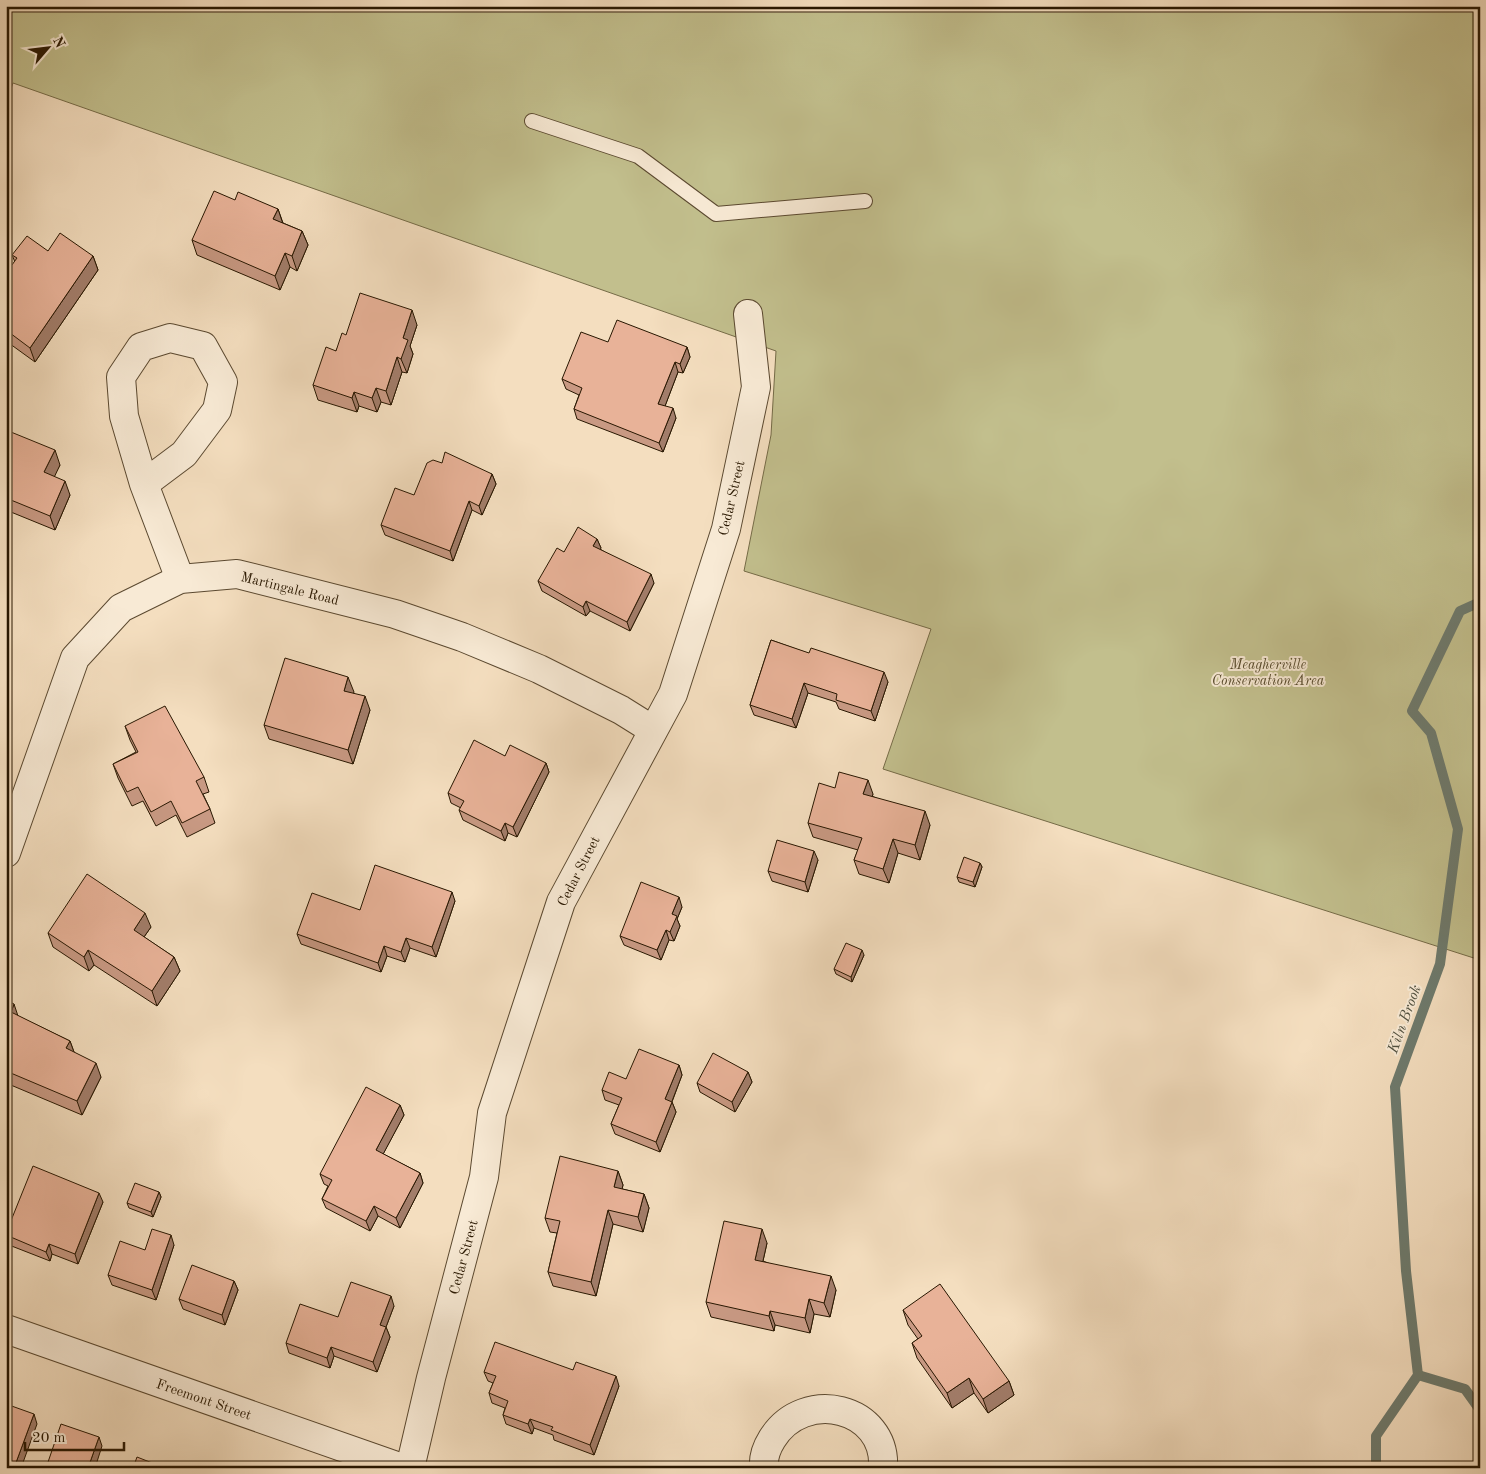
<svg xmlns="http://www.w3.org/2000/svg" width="1486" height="1474" font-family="'Old Standard TT',serif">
<rect width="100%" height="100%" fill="#f4debf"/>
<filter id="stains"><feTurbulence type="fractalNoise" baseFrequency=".004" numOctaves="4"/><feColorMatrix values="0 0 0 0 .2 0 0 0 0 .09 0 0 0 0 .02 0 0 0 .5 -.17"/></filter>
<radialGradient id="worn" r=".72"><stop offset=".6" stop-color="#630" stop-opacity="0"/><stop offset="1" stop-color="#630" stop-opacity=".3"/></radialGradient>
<polygon fill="#c2bf8d" stroke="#756b47" points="6,6 1480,6 1480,960 883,769 931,629 744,571 771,435 776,351 13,83 6,102"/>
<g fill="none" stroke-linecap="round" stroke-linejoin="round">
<g stroke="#6e7a6d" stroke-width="10">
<polyline points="1418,1375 1465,1389 1480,1410"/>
<polyline points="1376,1468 1376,1436 1418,1375 1406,1271 1395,1087 1440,964 1458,829 1431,733 1412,711 1460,611 1480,602"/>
</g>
<defs>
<polyline id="lane" points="532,121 638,156 716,214 865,201"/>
<g id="street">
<polyline points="144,484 124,416 121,377 141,347 170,338 203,346 223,382 217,410 184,454 144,484 180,579"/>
<polyline points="6,853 75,658 121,608 180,579 237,574 395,614 462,637 539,669 621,710 653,730"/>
<polyline points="6,1329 402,1468"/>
<polyline points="410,1468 431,1378 484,1177 492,1113 561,902 673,694 726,529 756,387 748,314"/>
<path d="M764 1468C763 1458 767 1447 772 1439 804 1387 887 1407 883 1468"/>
</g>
</defs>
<use href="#lane" stroke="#5b4930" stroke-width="16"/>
<use href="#street" stroke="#5b4930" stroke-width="30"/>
<use href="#lane" stroke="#f8ead5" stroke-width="14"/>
<use href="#street" stroke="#f8ead5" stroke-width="28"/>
</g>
<g fill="#c89983" stroke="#281701">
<polygon points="235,200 278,209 283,223 302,231 308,245 297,271 290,267 280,290 197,255 192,240"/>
<polygon points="48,251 93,256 98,270 35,362 6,341 6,273 15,262 12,255"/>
<polygon points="417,325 410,346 413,354 407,373 402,372 391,405 381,402 377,412 359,406 357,412 318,400 313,385 346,335"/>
<polygon points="687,347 690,357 683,373 678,372 665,406 676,418 663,452 577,419 574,409 579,395 566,389 562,379"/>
<polygon points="6,430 60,465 54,476 70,495 55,530 6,510"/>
<polygon points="442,463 492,474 496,484 482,515 472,510 453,561 385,535 381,525 414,495"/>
<polygon points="597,539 601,548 600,549 654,583 630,631 590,611 586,616 542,591 538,581 564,552"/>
<polygon points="771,640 888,682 875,721 839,709 836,702 808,693 796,728 754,715 750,705"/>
<polygon points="354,692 353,693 370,710 353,764 269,739 264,725"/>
<polygon points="125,726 204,777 209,792 203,794 210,809 215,823 187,837 176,815 156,826 143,801 132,806 118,778 113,764 136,752 130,740"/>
<polygon points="505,756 546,763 549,772 517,837 508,833 505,841 463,820 459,810 461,808 451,803 448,793"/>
<polygon points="835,788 873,794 872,796 930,825 920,860 898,853 889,883 859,874 854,860 858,850 813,837 808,823"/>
<polygon points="818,860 808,892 772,881 768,871"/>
<polygon points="980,863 982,867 975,887 959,882 957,877"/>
<polygon points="455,901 436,957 410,948 405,962 387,956 381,972 301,944 297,934 360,910"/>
<polygon points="682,907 677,919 680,926 674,941 669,940 661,960 624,945 620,936"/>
<polygon points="151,927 144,937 174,957 180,971 157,1006 94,965 89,971 53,947 48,933"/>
<polygon points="864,955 852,982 836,974 834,969"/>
<polygon points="6,1000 18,1016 70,1041 74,1052 101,1077 82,1115 6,1083"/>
<polygon points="679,1065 682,1075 672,1102 676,1112 660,1152 615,1134 611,1124 619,1105 605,1100 602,1090 626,1079"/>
<polygon points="748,1072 752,1082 735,1112 700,1092 697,1083"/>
<polygon points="400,1105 404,1115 383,1154 420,1173 423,1183 400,1228 378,1216 370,1231 326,1208 322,1199 328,1186 324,1184 320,1174"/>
<polygon points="618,1171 623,1185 622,1189 644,1194 649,1208 643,1232 613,1224 596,1296 553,1286 548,1272 557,1233 550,1232 545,1218"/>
<polygon points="159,1192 161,1197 153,1217 129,1208 127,1203"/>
<polygon points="103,1202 78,1264 52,1254 50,1261 9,1245 6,1237 6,1233"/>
<polygon points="767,1243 763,1261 836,1290 830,1317 814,1314 810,1333 775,1325 774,1331 711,1317 706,1302"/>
<polygon points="174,1245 156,1300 112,1285 108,1275 145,1250"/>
<polygon points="234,1281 238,1290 225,1325 183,1309 179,1299"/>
<polygon points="394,1306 386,1327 390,1337 377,1372 334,1356 330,1368 289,1353 286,1343 338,1317"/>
<polygon points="903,1310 1009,1381 1014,1395 988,1413 974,1393 952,1408 917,1358 912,1343 918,1339 908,1325"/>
<polygon points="573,1370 619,1386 594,1455 554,1440 553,1435 534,1428 532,1434 506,1424 503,1415 505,1408 492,1403 489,1393 493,1383 488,1381 484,1372"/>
</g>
<g fill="#a27d6a" stroke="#281701">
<polygon points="278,209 283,224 273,219"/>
<polygon points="302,231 308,245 297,271 292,256"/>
<polygon points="285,253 290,267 280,290 275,276"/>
<polygon points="93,256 98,270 35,362 30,348"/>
<polygon points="412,310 417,325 410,346 413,354 407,373 401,359 403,338"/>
<polygon points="687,347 690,357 683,373 680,364"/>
<polygon points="397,357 402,372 391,405 386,391"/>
<polygon points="675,362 678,372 662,414 658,404"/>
<polygon points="376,388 381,402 377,412 372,398"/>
<polygon points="354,392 359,406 357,412 352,398"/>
<polygon points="673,408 676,418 663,452 659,443"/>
<polygon points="55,450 60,465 50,486 44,472"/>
<polygon points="492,474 496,484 482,515 479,506"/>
<polygon points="65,481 70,495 55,530 50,516"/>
<polygon points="469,501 472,510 453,561 450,551"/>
<polygon points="597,539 601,548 597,556 593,546"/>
<polygon points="651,574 654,583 630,631 627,622"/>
<polygon points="6,594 9,602 6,609"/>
<polygon points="586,601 590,611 586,616 583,607"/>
<polygon points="884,672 888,682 875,721 871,711"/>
<polygon points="348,677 354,692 350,705 344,691"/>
<polygon points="804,683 808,693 796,728 792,719"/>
<polygon points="365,696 370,710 353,764 348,750"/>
<polygon points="546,763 549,772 517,837 513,827"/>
<polygon points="868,780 873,794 869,808 863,794"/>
<polygon points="925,811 930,825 920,860 915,845"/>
<polygon points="505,823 508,833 505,841 501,831"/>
<polygon points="893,839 898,853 889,883 883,869"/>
<polygon points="814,851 818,860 808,892 805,882"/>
<polygon points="980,863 982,867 975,887 973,882"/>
<polygon points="452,892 455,901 436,957 432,947"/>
<polygon points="679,897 682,907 677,919 680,926 674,941 670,932 672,914"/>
<polygon points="145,913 151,927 139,944 134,930"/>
<polygon points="666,930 669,940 661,960 657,950"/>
<polygon points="406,938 410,948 405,962 401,952"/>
<polygon points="384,946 387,956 381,972 378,963"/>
<polygon points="88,950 94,965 89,971 84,957"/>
<polygon points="862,950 864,955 852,982 851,977"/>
<polygon points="174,957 180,971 157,1006 152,991"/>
<polygon points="14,1004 19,1019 11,1012"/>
<polygon points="70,1041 75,1055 66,1048"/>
<polygon points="96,1063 101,1077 82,1115 77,1101"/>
<polygon points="679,1065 682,1075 669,1109 665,1099"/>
<polygon points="748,1072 752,1082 735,1112 732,1102"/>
<polygon points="672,1102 676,1112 660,1152 656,1142"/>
<polygon points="400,1105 404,1115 380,1160 376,1150"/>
<polygon points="618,1171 623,1185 619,1201 614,1187"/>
<polygon points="420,1173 423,1183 400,1228 396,1218"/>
<polygon points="159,1192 161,1197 153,1217 151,1212"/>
<polygon points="99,1193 103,1202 78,1264 75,1254"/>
<polygon points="644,1194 649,1208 643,1232 638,1217"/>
<polygon points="374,1206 378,1216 370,1231 366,1221"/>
<polygon points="608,1210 613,1224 596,1296 591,1282"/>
<polygon points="762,1229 767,1243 760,1274 755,1260"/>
<polygon points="171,1235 174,1245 156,1300 152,1290"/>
<polygon points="49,1244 52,1254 50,1261 46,1252"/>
<polygon points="831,1276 836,1290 830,1317 824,1303"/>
<polygon points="234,1281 238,1290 225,1325 222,1315"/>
<polygon points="391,1296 394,1306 386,1327 390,1337 377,1372 373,1362 380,1325"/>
<polygon points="809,1299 814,1314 810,1333 805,1318"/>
<polygon points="770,1311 775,1325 774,1331 769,1316"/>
<polygon points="331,1347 334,1356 330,1368 327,1358"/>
<polygon points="616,1376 619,1386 594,1455 590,1445"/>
<polygon points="969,1378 974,1393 952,1408 947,1393"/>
<polygon points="1009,1381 1014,1395 988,1413 983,1399"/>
<polygon points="34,1414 37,1424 21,1468 14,1468"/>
<polygon points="530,1419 534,1428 532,1434 528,1424"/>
<polygon points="99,1437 102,1446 95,1468 88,1468"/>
</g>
<g fill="#e8b298" stroke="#281701">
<polygon points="214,191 235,200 238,192 278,209 273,219 302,231 292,256 285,253 275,276 192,240"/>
<polygon points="60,233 93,256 30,348 6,330 6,273 17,258 12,255 27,236 48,251"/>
<polygon points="360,293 412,310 403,338 408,340 401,359 397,357 386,391 376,388 372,398 354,392 352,398 313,385 326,347 336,351 342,333 346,335"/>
<polygon points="617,320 687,347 680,364 675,362 658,404 673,408 659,443 574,409 582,388 562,379 581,332 608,342"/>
<polygon points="6,430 55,450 44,472 65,481 50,516 6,498"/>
<polygon points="445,452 492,474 479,506 469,501 450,551 381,525 395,488 414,495 427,463 433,460 442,463"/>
<polygon points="578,527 597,539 593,546 651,574 627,622 586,601 583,607 538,581 557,548 564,552"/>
<polygon points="771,640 809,653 811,648 884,672 871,711 836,700 837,694 804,683 792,719 750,705"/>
<polygon points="285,658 348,677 344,691 365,696 348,750 264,725"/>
<polygon points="165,706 204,777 196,781 210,809 182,823 171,801 151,812 138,787 127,792 113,764 138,752 125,726"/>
<polygon points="474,740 505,756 510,745 546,763 513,827 505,823 501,831 459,810 464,801 448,793"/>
<polygon points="839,772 868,780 863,794 925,811 915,845 893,839 883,869 854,860 862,838 808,823 819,783 835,788"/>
<polygon points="777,840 814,851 805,882 768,871"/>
<polygon points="964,857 980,863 973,882 957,877"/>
<polygon points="375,865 452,892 432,947 406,938 401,952 384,946 378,963 297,934 312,893 360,910"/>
<polygon points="87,874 145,913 134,930 174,957 152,991 88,950 84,957 48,933"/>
<polygon points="641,882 679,897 672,914 677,916 670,932 666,930 657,950 620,936"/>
<polygon points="846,943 862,950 851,977 834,969"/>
<polygon points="6,1000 14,1004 11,1012 70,1041 66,1048 96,1063 77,1101 6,1071"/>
<polygon points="639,1049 679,1065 665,1099 672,1102 656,1142 611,1124 622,1098 602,1090 609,1072 626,1079"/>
<polygon points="713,1053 748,1072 732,1102 697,1083"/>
<polygon points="366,1087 400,1105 376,1150 420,1173 396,1218 374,1206 366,1221 322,1199 332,1180 320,1174"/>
<polygon points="560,1156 618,1171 614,1187 644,1194 638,1217 608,1210 591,1282 548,1272 560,1221 545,1218"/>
<polygon points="33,1166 99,1193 75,1254 49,1244 46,1252 6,1235 6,1233"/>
<polygon points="135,1183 159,1192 151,1212 127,1203"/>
<polygon points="724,1221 762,1229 755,1260 831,1276 824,1303 809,1299 805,1318 770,1311 769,1316 706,1302"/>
<polygon points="152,1229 171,1235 152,1290 108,1275 120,1241 145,1250"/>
<polygon points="192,1265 234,1281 222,1315 179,1299"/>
<polygon points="351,1282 391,1296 380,1325 386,1327 373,1362 331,1347 327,1358 286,1343 300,1304 338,1317"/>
<polygon points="940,1284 1009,1381 983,1399 969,1378 947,1393 912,1343 922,1336 903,1310"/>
<polygon points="495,1342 573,1370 576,1362 616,1376 590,1445 551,1430 553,1427 530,1419 528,1424 503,1415 508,1401 489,1393 496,1376 484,1372"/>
<polygon points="6,1404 34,1414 14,1468 6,1468"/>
<polygon points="61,1424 99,1437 88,1468 46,1468"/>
<polygon points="137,1457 165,1468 133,1468"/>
</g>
<g text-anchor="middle" stroke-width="4" stroke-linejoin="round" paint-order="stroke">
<g font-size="14" fill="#281701" stroke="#f8ead5">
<text transform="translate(731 498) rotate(-77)" y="5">Cedar Street</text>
<text transform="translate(290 588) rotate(14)" y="5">Martingale Road</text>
<text transform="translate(578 871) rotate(-63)" y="5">Cedar Street</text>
<text transform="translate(463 1257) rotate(-75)" y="5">Cedar Street</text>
<text transform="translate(204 1399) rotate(19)" y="5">Freemont Street</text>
</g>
<g font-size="14" font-style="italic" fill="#56492b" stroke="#f8ead5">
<text x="1268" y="669">Meagherville<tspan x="1268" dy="16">Conservation Area</tspan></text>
</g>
<g font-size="15" font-style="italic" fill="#515140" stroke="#f8ead5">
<text transform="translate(1404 1019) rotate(-70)" y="5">Kiln Brook</text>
</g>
</g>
<rect width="1486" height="1474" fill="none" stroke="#f4debf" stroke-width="25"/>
<rect x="8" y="8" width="1471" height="1459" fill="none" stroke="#281701" stroke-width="2.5"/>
<rect x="12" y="12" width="1461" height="1449" fill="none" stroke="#281701"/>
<g transform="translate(48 48) rotate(62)" stroke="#f8ead5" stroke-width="4" paint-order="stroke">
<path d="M0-4L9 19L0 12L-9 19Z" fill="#281701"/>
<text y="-8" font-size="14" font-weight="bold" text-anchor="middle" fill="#281701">N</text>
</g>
<path d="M25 1442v8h99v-8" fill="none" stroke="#281701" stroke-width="2.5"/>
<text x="32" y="1442" font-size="15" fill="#281701" stroke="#f8ead5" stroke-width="4" paint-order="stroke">20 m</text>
<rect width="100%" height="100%" filter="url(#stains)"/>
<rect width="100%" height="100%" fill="url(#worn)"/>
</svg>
